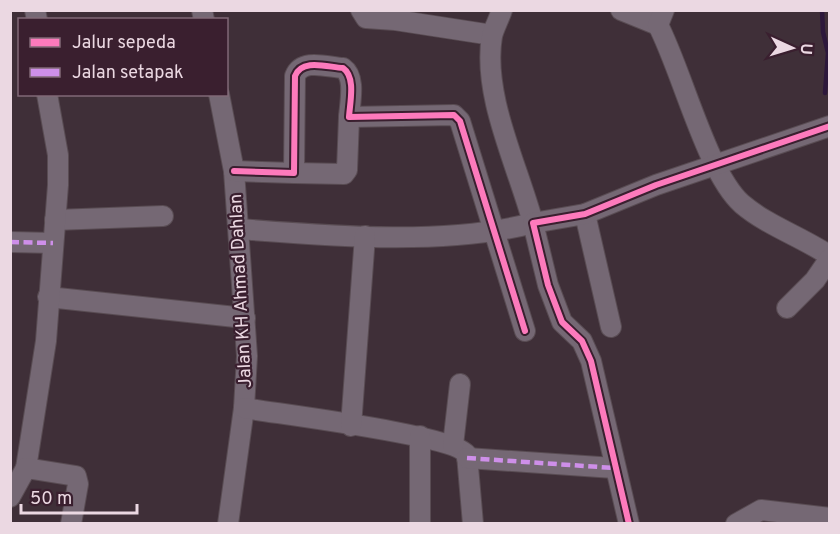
<svg xmlns="http://www.w3.org/2000/svg" width="840" height="534" font-family="Overpass,sans-serif">
<rect width="100%" height="100%" fill="#3f2f38"/>
<g fill="none" stroke-linecap="round" stroke-linejoin="round">
<polyline stroke="#2d183b" stroke-width="4.5" points="822,10 823,32 828,53 825,93"/>
<defs>
<g id="minor">
<polyline points="35,10 37,20"/>
<polyline points="202,10 204,20"/>
<polyline points="361,10 366,18 395,20 492,35"/>
<polyline points="621,10 658,25"/>
<path d="M664 10 658 25C682 71 707 173 742 204 768 226 802 237 830 256"/>
<polyline points="219,94 234,171 247,356 244,408 228,524"/>
<path d="M234 171 294 173 295 76C302 58 327 67 343 68 356 77 350 102 349 117L454 115 460 121 525 331"/>
<polyline points="294,173 344,174 347,170 349,117"/>
<polyline points="585,214 611,327"/>
<polyline points="55,220 163,216"/>
<path d="M239 229C330 236 445 246 533 223 518 166 482 96 492 36 494 28 499 19 502 10"/>
<polyline points="10,242 53,243"/>
<polyline points="48,297 245,318"/>
<polyline points="787,308 815,280 830,258"/>
<path d="M244 408C278 414 455 435 467 455L473 524"/>
<polyline points="351,426 365,236"/>
<polyline points="420,436 420,524"/>
<polyline points="453,445 460,384"/>
<polyline points="467,458 614,468"/>
<polyline points="26,468 46,341 58,185 58,155 47,94"/>
<polyline points="10,497 26,468 76,476 78,484 71,524"/>
<polyline points="629,524 591,361 582,341 562,322 548,285 533,223 585,214 656,185 830,126"/>
<polyline points="736,524 761,510 830,518"/>
</g>
</defs>
<use href="#minor" stroke="#594c53" stroke-width="22"/>
<use href="#minor" stroke="#756874" stroke-width="20"/>
<g stroke="#ce8fe9" stroke-width="4.5" stroke-dasharray="9 4.5" stroke-linecap="butt">
<polyline points="10,242 53,243"/>
<polyline points="467,458 614,468"/>
</g>
<defs>
<g id="cycleway">
<path d="M234 171 294 173 295 76C302 58 327 67 343 68 356 77 350 102 349 117L454 115 460 121 525 331"/>
<polyline points="629,524 591,361 582,341 562,322 548,285 533,223 585,214 656,185 830,126"/>
</g>
</defs>
<use href="#cycleway" stroke="#3a1f2f" stroke-width="10"/>
<use href="#cycleway" stroke="#fd7abc" stroke-width="6"/>
</g>
<g text-anchor="middle" stroke-width="4.5" stroke-linejoin="round" paint-order="stroke">
<g font-size="18" fill="#ebd8e2" stroke="#3a1f2f">
<text transform="translate(240 291) rotate(-93)" y="6">Jalan KH Ahmad Dahlan</text>
</g>
</g>
<rect width="840" height="534" fill="none" stroke="#ebd8e2" stroke-width="24"/>
<rect x="18" y="18" width="210" height="78" fill="#3a1f2f" stroke="#816977" stroke-width="1.5"/>
<rect x="30" y="38" width="30" height="9" fill="#fd7abc" stroke="#816977" stroke-width="1.5"/>
<text x="72" y="48" font-size="18" fill="#ebd8e2">Jalur sepeda</text>
<rect x="30" y="68" width="30" height="9" fill="#ce8fe9" stroke="#816977" stroke-width="1.5"/>
<text x="72" y="78" font-size="18" fill="#ebd8e2">Jalan setapak</text>
<g transform="translate(792 48) rotate(94)" stroke="#3a1f2f" stroke-width="4.5" paint-order="stroke">
<path d="M0-4.5L10 22L0 15L-10 22Z" fill="#ebd8e2"/>
<text y="-9" font-size="16" font-weight="bold" text-anchor="middle" fill="#ebd8e2">U</text>
</g>
<path d="M21 504v9h116v-9" fill="none" stroke="#ebd8e2" stroke-width="3"/>
<text x="30" y="504" font-size="18" fill="#ebd8e2" stroke="#3a1f2f" stroke-width="4.5" paint-order="stroke">50 m</text>
</svg>
